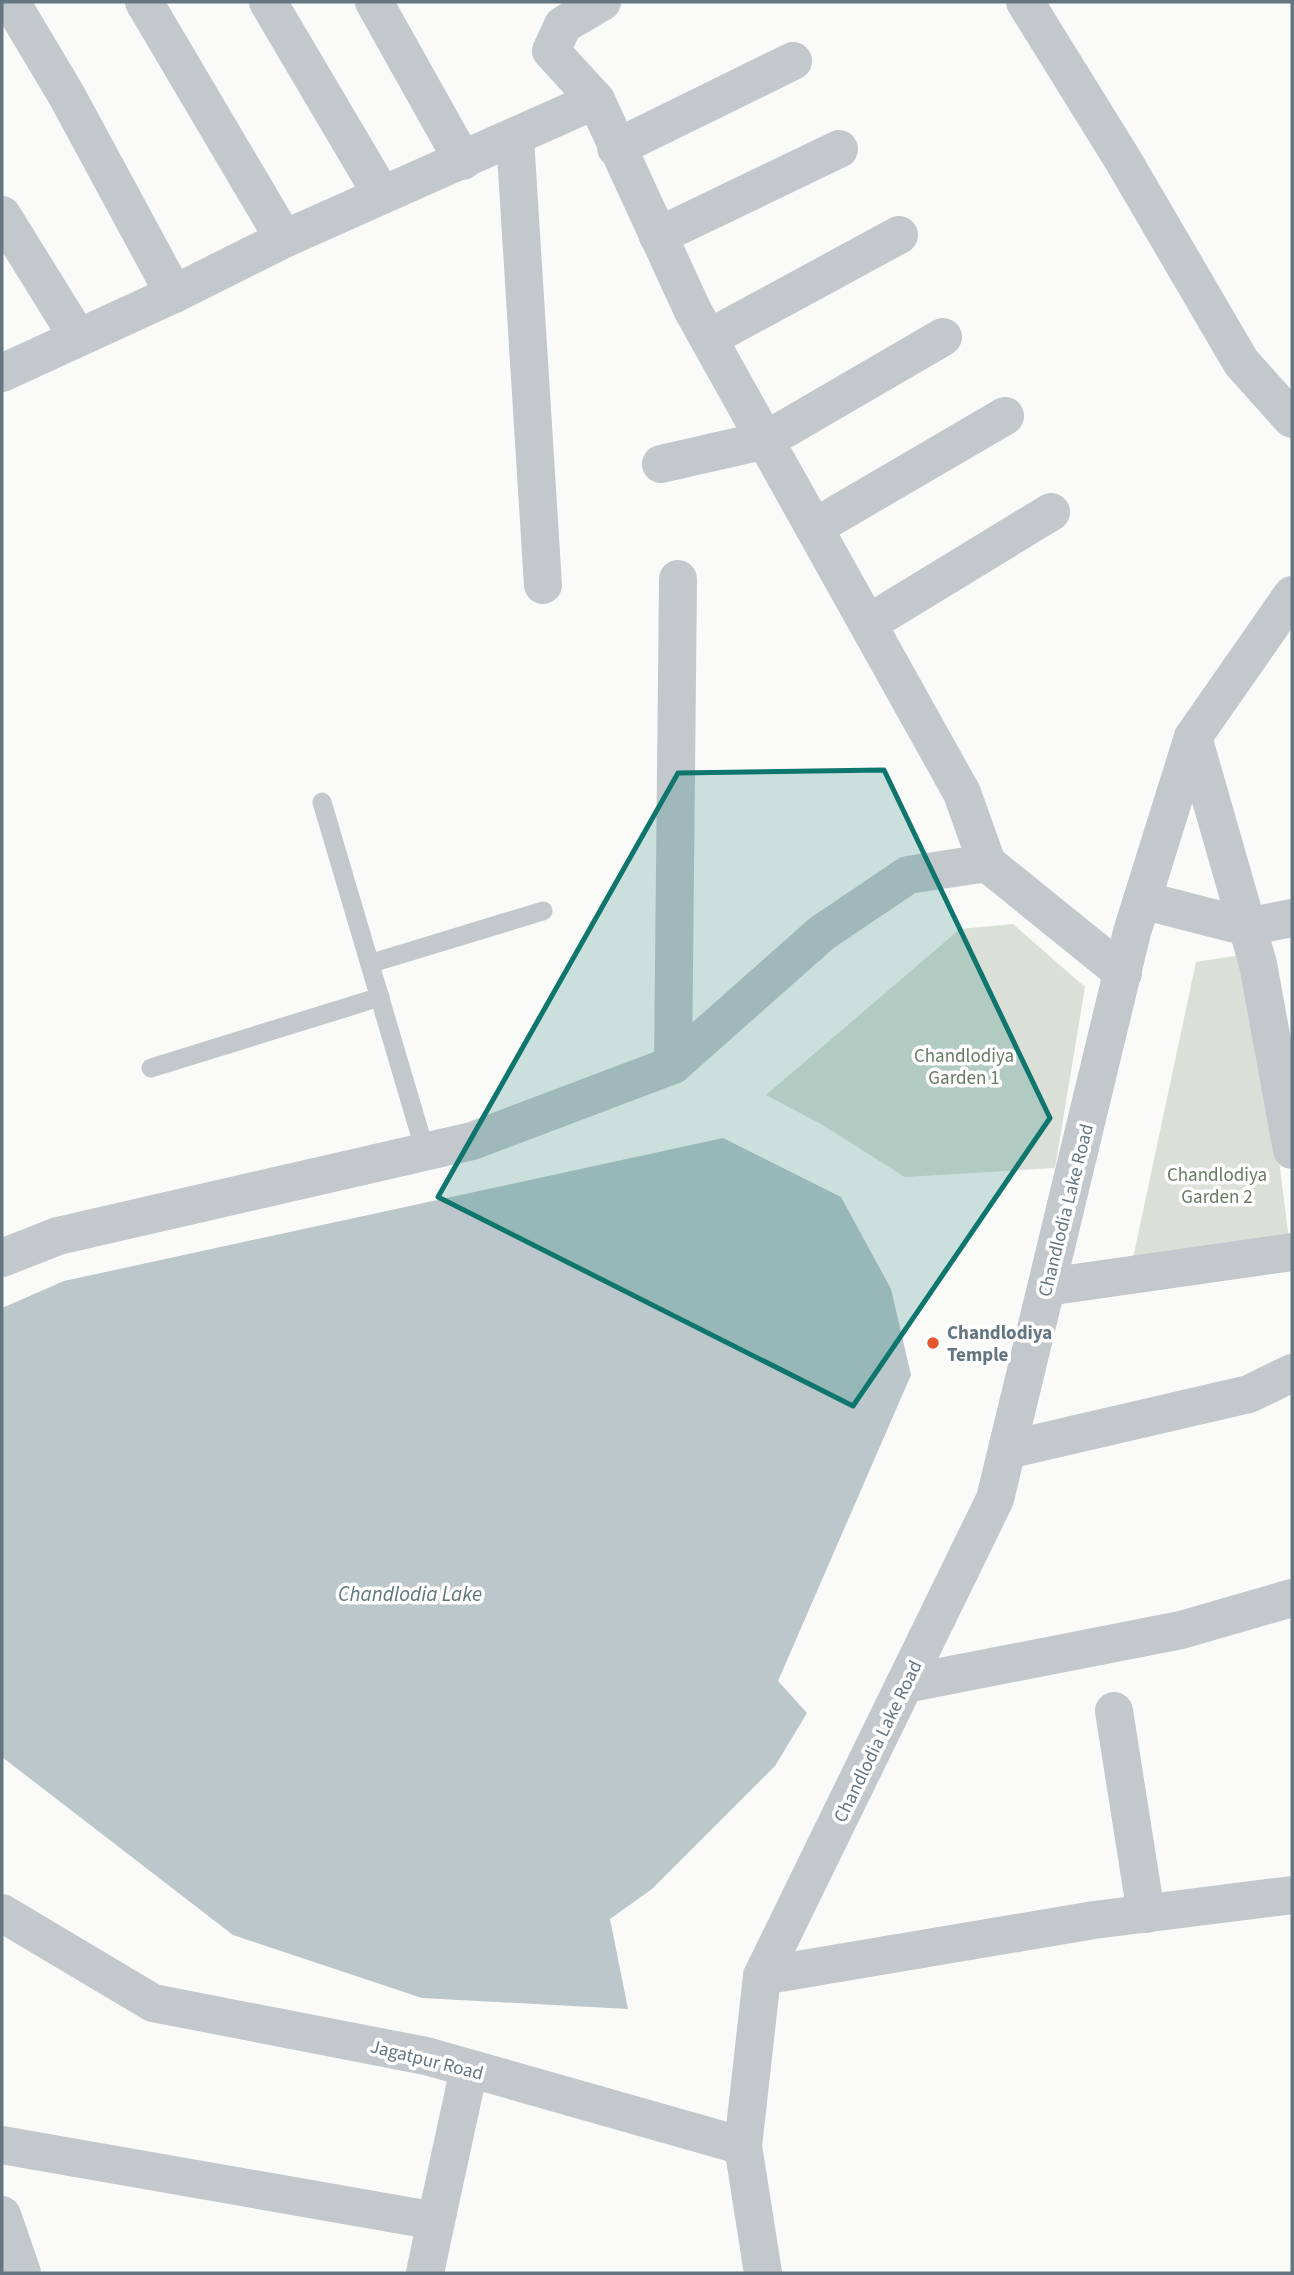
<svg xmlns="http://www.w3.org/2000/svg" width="1294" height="2275" font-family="'Source Sans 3',sans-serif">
<rect width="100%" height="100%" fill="#fafaf8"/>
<g fill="#dadfd7">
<polygon points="1013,924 1085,987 1055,1168 905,1177 821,1124 766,1095 960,929"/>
<polygon points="1253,953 1289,1240 1132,1263 1196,962"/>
</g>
<polygon fill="#bbc7cb" points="723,1138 841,1197 891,1289 911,1375 778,1681 807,1713 775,1766 652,1889 610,1919 628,2009 422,1998 233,1935 2,1757 2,1308 64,1281"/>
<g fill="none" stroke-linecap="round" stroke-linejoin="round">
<g stroke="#c3c8cc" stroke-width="19">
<polyline points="322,802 425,1151"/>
<polyline points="372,963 543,911"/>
<polyline points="151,1068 380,997"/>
</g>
<g stroke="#c3c8cc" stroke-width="38">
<polyline points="11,2 67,96 174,294"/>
<polyline points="144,2 284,239"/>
<polyline points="268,2 382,195"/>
<polyline points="374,2 463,161"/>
<polyline points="602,2 563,25 551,51 596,100 693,311 962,793 987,863"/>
<polyline points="1025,2 1123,160 1241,362 1292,419"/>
<polyline points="515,138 543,585"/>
<polyline points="616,148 793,61"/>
<polyline points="2,215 77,336"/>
<polyline points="658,236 839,149"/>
<polyline points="709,338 899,235"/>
<polyline points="2,373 174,294 284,239 596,100"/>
<polyline points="661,464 766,440 943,337"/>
<polyline points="815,527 1005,416"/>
<polyline points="869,623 1051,512"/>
<polyline points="1193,737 1258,964 1292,1150"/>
<polyline points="1142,900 1247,927 1292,918"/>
<polyline points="673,1065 678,579"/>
<polyline points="2,1258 58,1236 472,1141 673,1065 822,933 908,875 987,863 1123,973"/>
<polyline points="1047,1287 1292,1252"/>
<polyline points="1007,1450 1249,1394 1292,1373"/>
<polyline points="905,1684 1181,1630 1292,1598"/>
<polyline points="1114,1711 1146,1914"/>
<polyline points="762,1976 1094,1920 1292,1895"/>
<polyline points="2,2145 436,2221 469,2069"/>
<polyline points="2,2215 22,2273"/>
<polyline points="425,2273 436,2221"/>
</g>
<g stroke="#c3c8cc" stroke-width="38">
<polyline points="2,1913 153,2003 426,2056 743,2146"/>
<polyline points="763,2273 743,2146 762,1976 995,1499 1132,932 1193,737 1292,595"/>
</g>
</g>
<path fill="#0f766e" fill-opacity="0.2" stroke="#0f766e" stroke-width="5" stroke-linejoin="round" d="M884 770 1050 1118 853 1406 438 1197 678 773Z"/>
<circle fill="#e4572e" stroke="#fff" stroke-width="2.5" cx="933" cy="1343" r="7"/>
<g text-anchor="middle" stroke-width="7" stroke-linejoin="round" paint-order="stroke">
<g font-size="19" fill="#687a64" stroke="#fff">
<text x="964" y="1062">Chandlodiya<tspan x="964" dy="22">Garden 1</tspan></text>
<text x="1217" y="1181">Chandlodiya<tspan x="1217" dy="22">Garden 2</tspan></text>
</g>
<g font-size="19" fill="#657683" stroke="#fff">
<text transform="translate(1065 1210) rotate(-76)" y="7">Chandlodia Lake Road</text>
<text transform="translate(877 1741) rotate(-64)" y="7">Chandlodia Lake Road</text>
<text transform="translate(427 2059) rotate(14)" y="7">Jagatpur Road</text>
</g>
<g font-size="19" font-weight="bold" fill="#657683" stroke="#fff" text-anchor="start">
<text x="947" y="1339">Chandlodiya<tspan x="947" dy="22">Temple</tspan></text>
</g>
<g font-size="21" font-style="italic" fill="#60757c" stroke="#fff">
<text x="410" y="1601">Chandlodia Lake</text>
</g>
</g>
<rect width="1294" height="2275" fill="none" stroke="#657683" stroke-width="7"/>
</svg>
